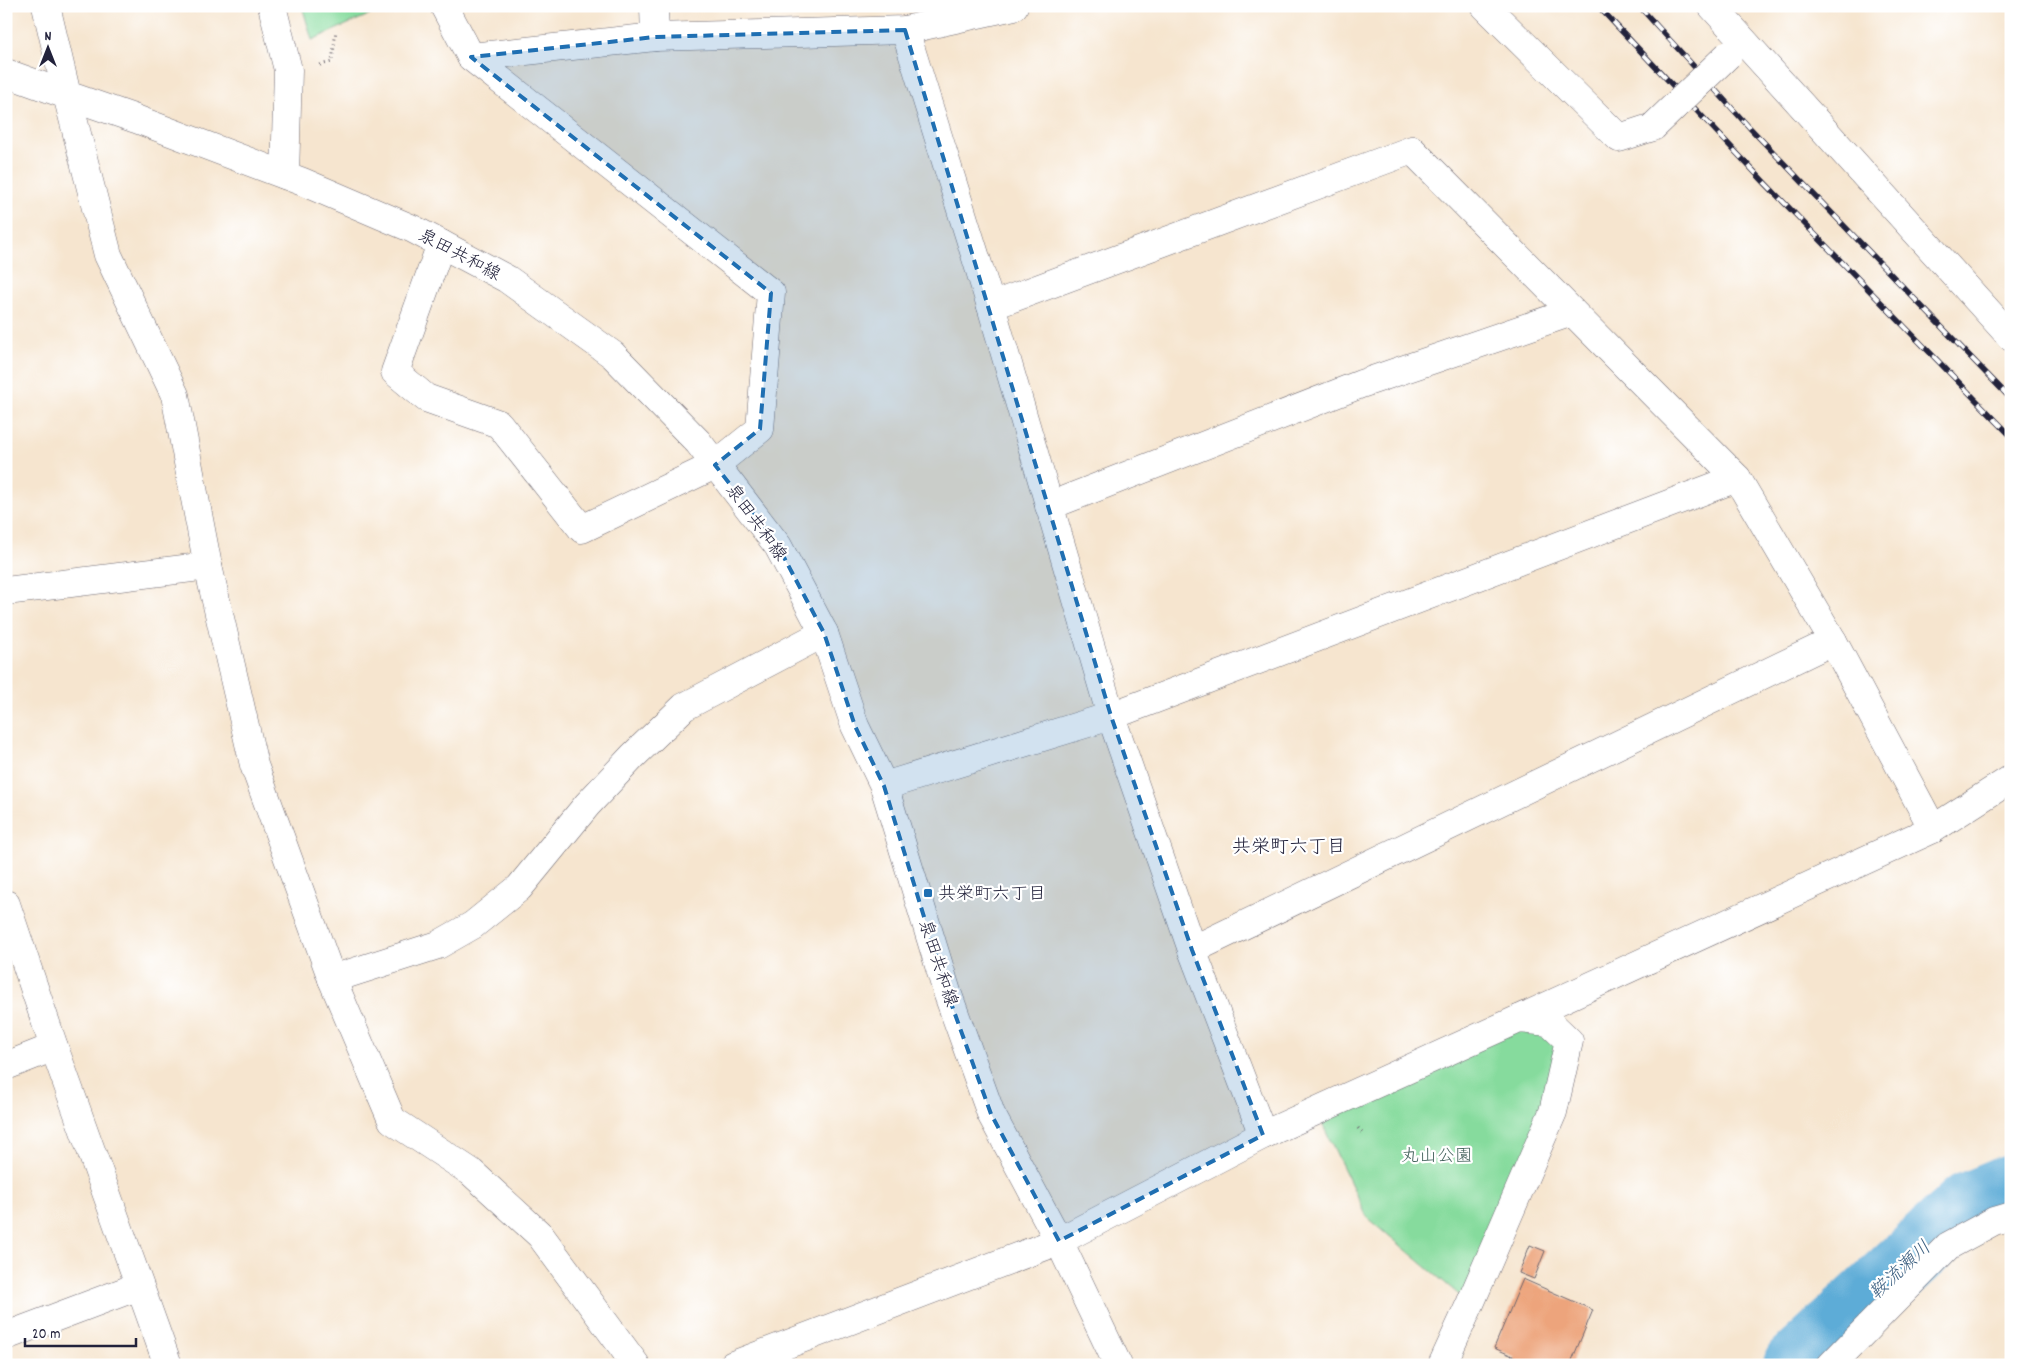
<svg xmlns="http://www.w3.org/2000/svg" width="2017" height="1371" font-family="Dekko,'Klee One',sans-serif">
<rect width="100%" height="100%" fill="#fff"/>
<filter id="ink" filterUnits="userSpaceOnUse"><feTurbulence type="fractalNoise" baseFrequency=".02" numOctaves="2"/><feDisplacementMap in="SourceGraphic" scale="10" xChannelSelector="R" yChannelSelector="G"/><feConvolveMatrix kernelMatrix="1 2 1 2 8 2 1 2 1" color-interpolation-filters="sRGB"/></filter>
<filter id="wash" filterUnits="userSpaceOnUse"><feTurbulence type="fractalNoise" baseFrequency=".0096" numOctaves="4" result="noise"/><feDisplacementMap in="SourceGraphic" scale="20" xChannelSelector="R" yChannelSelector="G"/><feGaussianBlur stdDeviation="1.12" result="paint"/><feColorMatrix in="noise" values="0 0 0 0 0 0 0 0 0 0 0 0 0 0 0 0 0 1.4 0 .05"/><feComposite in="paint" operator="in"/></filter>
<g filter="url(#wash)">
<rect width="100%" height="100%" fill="#f6e5cf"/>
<g fill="#86db9d" stroke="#547e6c">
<polygon points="302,6 389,6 312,40"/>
<polygon points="1519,1019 1569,1041 1470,1304 1367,1217 1316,1111"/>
</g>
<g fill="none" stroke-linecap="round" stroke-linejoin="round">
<polyline stroke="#5dacd7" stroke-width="66" points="1796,1365 1968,1205 2011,1187"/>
</g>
<g id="blocks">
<g fill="#eda47b">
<polygon points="1530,1245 1545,1251 1534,1279 1519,1273"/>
<polygon points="1523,1279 1593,1310 1570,1365 1512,1365 1515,1357 1494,1348"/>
</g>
</g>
</g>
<g filter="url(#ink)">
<use href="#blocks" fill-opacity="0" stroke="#6c666f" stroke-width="1"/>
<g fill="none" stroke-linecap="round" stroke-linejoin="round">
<defs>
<g id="minor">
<polyline points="272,6 288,70 285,175"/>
<polyline points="444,6 471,57 655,37 905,30 1014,6"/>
<polyline points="654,6 655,37"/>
<polyline points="1485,6 1619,138 1653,127"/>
<polyline points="1712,6 2011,337"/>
<polyline points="905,30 991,306 1111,716 1192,950 1263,1135"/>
<polyline points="6,73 67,95 108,255 175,395 208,566 254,765 332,979 392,1120 471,1172 540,1235 636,1365"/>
<polyline points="441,244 395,372 426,398 499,424 582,529 715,465 760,429 771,293 471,57"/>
<polyline points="991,306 1412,150 1737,478 1833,641 1933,829"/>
<polyline points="1049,506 1361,384 1572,312"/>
<polyline points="6,591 208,566"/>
<polyline points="884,786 1111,716 1737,478"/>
<polyline points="6,904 54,1047 168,1365"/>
<polyline points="1192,950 1833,641"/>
<polyline points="332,979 438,945 473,925 519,888 587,805 633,756 684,707 824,633"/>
<polyline points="1519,1019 1933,829 2011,779"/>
<polyline points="6,1066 54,1047"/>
<polyline points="6,1336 139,1286"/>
<polyline points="733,1365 1059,1241 1263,1135 1519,1019 1549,1022 1569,1041 1553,1112 1470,1304 1442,1365"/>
<polyline points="1831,1365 1948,1246 1994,1221 2011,1216"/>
</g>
<polyline id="major" points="46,6 67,95 136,119 303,182 413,229 507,279 613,355 698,442 778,546 824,633 855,726 884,786 947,992 991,1114 1059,1241 1118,1365"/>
</defs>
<use href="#minor" stroke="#6c666f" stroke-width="29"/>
<use href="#major" stroke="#6c666f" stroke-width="29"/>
<g stroke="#6c666f" stroke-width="3" stroke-dasharray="1 4" stroke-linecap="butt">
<polyline points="320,65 332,62 336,30"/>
<polyline points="1358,1128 1362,1133"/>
</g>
<use href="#minor" stroke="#fff" stroke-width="28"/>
<use href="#major" stroke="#fff" stroke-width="28"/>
<defs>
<g id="rail">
<polyline points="1598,6 1765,183 2011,436"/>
<polyline points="1639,6 1749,127 2011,399"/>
</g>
</defs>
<use href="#rail" stroke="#22223b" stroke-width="5.5"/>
<use href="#rail" stroke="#fff" stroke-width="4" stroke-dasharray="11" stroke-linecap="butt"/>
<defs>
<polyline id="minor-bridge" points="1653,127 1728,55"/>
</defs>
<use href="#minor-bridge" stroke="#6c666f" stroke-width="29" stroke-linecap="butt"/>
<use href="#minor-bridge" stroke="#fff" stroke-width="28"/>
</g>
</g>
<path fill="#1f6fb2" fill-opacity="0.2" stroke="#1f6fb2" stroke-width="4" stroke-dasharray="10 6" stroke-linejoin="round" d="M905 30 1111 716 1192 950 1263 1135 1059 1241 991 1114 947 992 884 786 855 726 824 633 778 546 715 465 760 429 771 293 471 57 655 37Z"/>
<rect fill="#1f6fb2" stroke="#fff" stroke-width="2" x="923" y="888" width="10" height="10" rx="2.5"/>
<g text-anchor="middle" stroke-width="4.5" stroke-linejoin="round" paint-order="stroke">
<g font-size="18" fill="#22223b" stroke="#fff">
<text transform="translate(460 254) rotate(28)" y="6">泉田共和線</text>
<text transform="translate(757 522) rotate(54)" y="6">泉田共和線</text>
<text transform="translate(939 963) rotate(72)" y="6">泉田共和線</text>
</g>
<g font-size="18" fill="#22223b" stroke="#fff" text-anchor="start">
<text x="938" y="899">共栄町六丁目</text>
</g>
<g font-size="18" fill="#45635d" stroke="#fff">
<text x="1437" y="1161">丸山公園</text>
</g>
<g font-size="19" fill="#22223b" stroke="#fff">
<text x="1289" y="852">共栄町六丁目</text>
</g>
<g font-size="19" font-style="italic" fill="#3d6081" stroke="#fff">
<text transform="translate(1899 1269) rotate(-43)" y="7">鞍流瀬川</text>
</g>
</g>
<rect width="2017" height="1371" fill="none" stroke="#fff" stroke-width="25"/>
<g transform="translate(48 48)" stroke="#ffffff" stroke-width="4" paint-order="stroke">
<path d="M0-4L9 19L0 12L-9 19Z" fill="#22223b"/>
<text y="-8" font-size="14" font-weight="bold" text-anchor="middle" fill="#22223b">N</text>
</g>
<path d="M25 1338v8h111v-8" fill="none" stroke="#22223b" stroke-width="2.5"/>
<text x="32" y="1338" font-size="15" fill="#22223b" stroke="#ffffff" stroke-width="4" paint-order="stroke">20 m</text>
</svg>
